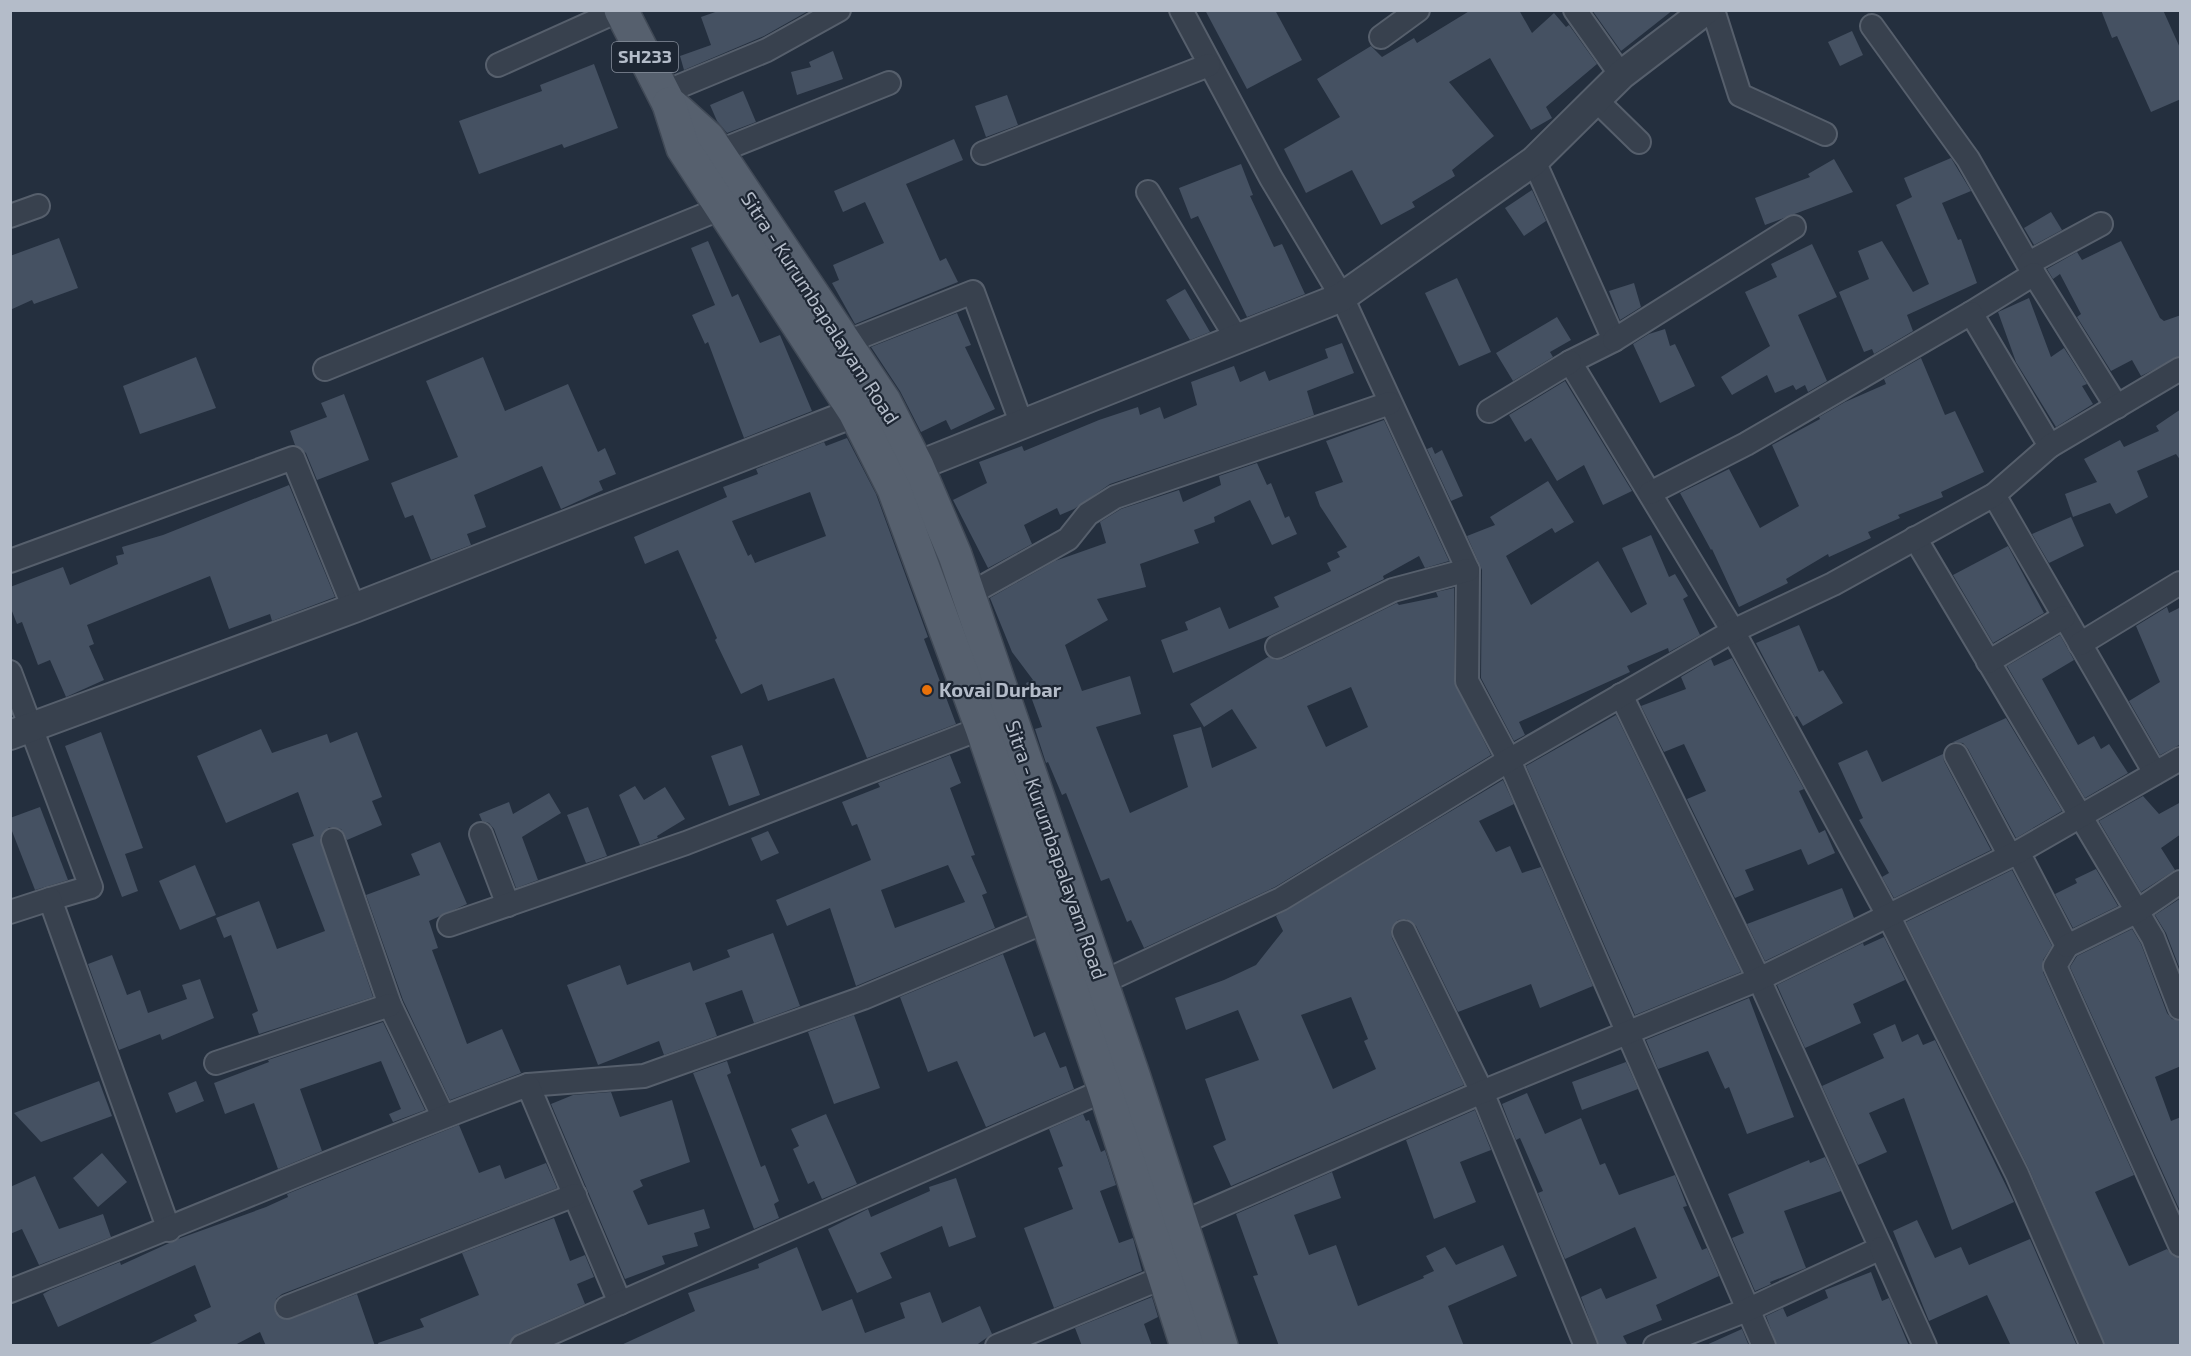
<svg xmlns="http://www.w3.org/2000/svg" width="2191" height="1356" font-family="'Exo 2',sans-serif">
<rect width="100%" height="100%" fill="#242f3e"/>
<g fill="#455162" fill-rule="evenodd">
<polygon points="721,10 810,10 764,36 684,70 680,56 711,45 701,17"/>
<polygon points="1205,10 1275,10 1302,60 1247,89"/>
<polygon points="1471,10 1519,10 1532,33 1554,13 1566,27 1569,25 1597,64 1546,107 1552,118 1531,130 1490,58 1449,82 1494,136 1452,170 1455,176 1412,202 1415,207 1381,225 1352,170 1306,193 1284,149 1340,117 1317,79 1371,46 1382,57 1414,38 1417,43"/>
<polygon points="1592,10 1673,10 1621,51"/>
<polygon points="2101,10 2163,10 2181,50 2181,99 2151,112 2117,36 2112,38"/>
<polygon points="1852,31 1863,55 1840,66 1828,42"/>
<polygon points="833,51 843,79 797,95 791,72 811,67 809,62"/>
<polygon points="594,64 618,128 564,148 562,144 479,174 459,121 542,91 540,85"/>
<polygon points="743,91 756,122 727,133 717,121 710,105"/>
<polygon points="1007,95 1018,125 986,137 975,106"/>
<polygon points="954,139 963,160 906,184 940,261 946,258 958,282 855,324 832,283 839,280 833,265 884,243 865,202 843,212 834,191"/>
<polygon points="1951,158 1971,191 1942,203 1958,240 1961,239 1977,283 1907,315 1913,331 1874,354 1872,349 1864,352 1839,292 1869,279 1858,251 1882,241 1913,292 1929,284 1896,205 1912,197 1904,178"/>
<polygon points="1834,159 1853,192 1765,225 1755,198 1810,177 1808,174"/>
<polygon points="1241,164 1253,195 1250,196 1274,247 1282,244 1305,294 1247,317 1198,216 1191,219 1179,188"/>
<polygon points="1532,190 1546,221 1524,236 1505,208"/>
<polygon points="2051,212 2062,230 2034,245 2024,228"/>
<polygon points="59,238 78,288 34,304 32,300 10,310 10,256"/>
<polygon points="708,241 732,297 738,294 760,343 780,335 812,411 744,438 708,342 705,344 692,315 715,305 691,248"/>
<polygon points="2121,241 2160,318 2164,321 2181,315 2181,356 2141,376 2132,360 2111,371 2077,317 2081,314 2060,274 2053,279 2047,269 2077,252 2082,260"/>
<polygon points="1812,244 1837,297 1798,315 1827,381 1808,392 1805,385 1796,390 1793,385 1775,393 1767,375 1732,395 1721,377 1770,346 1745,292 1777,277 1771,264"/>
<polygon points="1457,278 1491,352 1459,366 1425,293"/>
<polygon points="1634,283 1641,307 1620,320 1609,291"/>
<polygon points="1185,289 1210,332 1190,340 1166,300"/>
<polygon points="2029,298 2051,357 2064,348 2087,384 2082,386 2093,404 2056,427 2016,362 1998,312"/>
<polygon points="957,313 971,345 965,347 995,409 951,430 946,420 921,432 900,391 871,347"/>
<polygon points="1557,317 1571,340 1550,352 1553,357 1513,381 1496,353"/>
<polygon points="1665,329 1670,346 1675,344 1695,386 1660,403 1633,344 1649,334"/>
<polygon points="1342,343 1354,373 1307,391 1314,415 1110,484 1074,509 1060,515 1057,508 1024,525 1032,544 988,568 953,500 987,483 979,462 1022,446 1024,451 1099,420 1138,407 1140,415 1160,407 1164,419 1197,405 1191,382 1234,366 1240,382 1265,371 1269,381 1328,358 1325,349"/>
<polygon points="196,357 216,408 140,434 123,386"/>
<polygon points="483,357 505,411 568,384 598,452 605,448 616,474 599,481 603,490 561,509 542,466 474,495 486,527 467,534 471,545 431,560 413,515 405,518 391,483 458,457 426,381"/>
<polygon points="1921,358 1945,415 1955,411 1984,472 1941,492 1943,497 1898,515 1900,518 1868,532 1871,538 1829,557 1828,554 1786,579 1788,583 1739,607 1712,549 1711,550 1680,493 1729,469 1760,528 1799,506 1772,445 1820,419 1819,417 1845,402 1886,384 1884,379"/>
<polygon points="1565,381 1632,491 1603,505 1584,465 1557,481 1531,438 1525,442 1509,415"/>
<polygon points="344,394 369,460 317,480 306,453 295,445 290,431 327,417 321,403"/>
<polygon points="2181,409 2181,461 2176,454 2137,471 2148,497 2116,514 2110,503 2073,517 2065,494 2097,482 2084,459 2120,440 2124,447 2159,431 2156,426"/>
<polygon points="1384,420 1449,561 1425,568 1419,556 1383,576 1384,579 1271,635 1173,673 1161,640 1188,630 1185,622 1220,607 1229,629 1279,607 1274,597 1331,571 1327,563 1340,557 1337,552 1347,547 1320,506 1315,492 1343,482 1326,441"/>
<path d="M847 438 876 494 928 637 924 639 956 724 867 758 834 678 768 701 762 684 741 694 715 640 717 638 678 550 645 564 634 537 727 497 723 487 758 474 756 469 824 442 826 446ZM810 492 826 536 755 563 751 554 748 556 732 521Z"/>
<polygon points="1432,447 1435,454 1442,450 1463,496 1451,501 1427,449"/>
<path d="M1257 463 1267 485 1271 483 1285 518 1289 516 1297 534 1272 545 1250 500 1214 517 1215 522 1194 530 1199 543 1140 564 1146 587 1097 599 1108 620 1065 645 1082 691 1130 676 1141 714 1096 727 1130 813 1188 787 1173 735 1201 727 1212 768 1257 748 1232 709 1204 727 1190 704 1268 657 1276 660 1283 659 1397 603 1399 605 1438 597 1436 592 1454 588V681L1491 755 1275 887 1144 948 1131 920 1127 922 1109 878 1101 881 1066 793 1062 795 1048 762 1046 763 1035 729 1042 727 1026 683 1033 680 1012 652 990 598 1055 561 1106 543 1100 522 1121 509 1179 490 1183 502 1221 485 1219 476ZM1351 687 1368 727 1326 747 1307 706Z"/>
<polygon points="1548,481 1574,522 1555,533 1552,528 1506,556 1531,605 1598,561 1631,613 1647,604 1622,548 1651,535 1669,577 1675,574 1688,596 1683,599 1700,635 1669,652 1668,648 1627,666 1630,672 1519,722 1525,735 1514,741 1481,678 1482,570 1467,536 1495,525 1490,517"/>
<polygon points="289,485 335,597 272,621 270,614 229,629 210,576 87,625 94,644 89,646 104,680 66,697 50,660 38,665 22,622 17,624 10,606 10,587 63,567 70,585 118,564 116,556 124,554 122,547 163,535"/>
<polygon points="2071,517 2084,546 2049,563 2032,534"/>
<polygon points="2008,546 2044,613 1993,643 1953,575"/>
<polygon points="2167,607 2169,613 2181,607 2181,744 2160,755 2129,701 2160,682 2136,626"/>
<polygon points="1799,625 1819,672 1823,670 1843,703 1803,726 1797,716 1795,717 1756,643"/>
<polygon points="2060,635 2074,660 2042,679 2078,745 2094,736 2101,749 2109,744 2128,773 2085,798 2007,666"/>
<polygon points="1732,658 1804,789 1799,791 1819,833 1825,830 1835,853 1808,865 1801,849 1745,870 1754,890 1735,898 1687,799 1706,791 1684,744 1664,752 1641,706 1686,689 1681,677 1711,659 1714,666"/>
<polygon points="1616,715 1741,972 1635,1015 1526,766"/>
<polygon points="2006,718 2062,811 2016,838 1968,749 1963,743 1953,742"/>
<polygon points="261,729 272,753 327,734 330,743 357,732 382,797 372,801 382,825 347,840 341,829 329,827 320,838 373,997 259,1034 252,1014 258,1011 231,935 224,938 216,918 259,901 277,949 325,931 292,844 314,836 298,792 226,823 197,756"/>
<polygon points="101,732 143,848 125,854 138,891 122,897 65,746"/>
<polygon points="742,745 760,795 729,806 711,756"/>
<polygon points="1867,750 1882,782 1943,754 1944,761 1991,850 1894,898 1882,877 1889,873 1859,820 1863,818 1838,763"/>
<path d="M950 755 961 783 950 788 975 855 971 856 987 893 982 895 995 928 856 986 830 908 787 926 776 900 871 860 857 824 852 826 842 802 880 787 878 783ZM948 865 965 902 895 928 881 890Z"/>
<path d="M1503 780 1514 804 1479 821 1496 852 1510 846 1522 873 1541 867 1593 986 1540 1008 1531 984 1458 1012 1416 926 1406 919 1398 920 1391 930 1392 938 1464 1085 1231 1186 1213 1146 1226 1140 1205 1079 1259 1060 1238 1010 1186 1030 1175 998 1224 980 1256 965 1283 931 1276 916ZM1351 997 1368 1039 1364 1041 1376 1069 1333 1089 1301 1015Z"/>
<polygon points="635,786 644,800 665,787 685,819 657,836 658,838 640,845 619,795"/>
<polygon points="549,793 561,813 522,837 538,880 516,888 494,829 489,823 482,821 479,814 509,802 513,814"/>
<polygon points="2143,796 2159,814 2181,802 2181,834 2161,848 2175,870 2141,892 2099,821"/>
<polygon points="40,807 68,880 35,890 10,826 10,818"/>
<polygon points="588,807 607,856 586,863 567,815"/>
<polygon points="768,831 779,853 761,861 751,838"/>
<polygon points="440,842 467,904 429,921 438,948 432,950 467,1044 502,1029 521,1073 450,1100 403,1000 366,895 420,875 411,854"/>
<polygon points="195,865 216,915 180,930 159,881"/>
<polygon points="2096,869 2118,906 2073,928 2055,894 2077,883 2075,879"/>
<polygon points="2012,870 2052,946 2043,960 2043,972 2134,1175 2095,1192 2129,1266 2167,1249 2173,1256 2181,1258 2181,1346 2105,1346 2029,1169 1906,922"/>
<polygon points="1842,888 1854,918 1765,961 1747,924"/>
<polygon points="2181,898 2181,972 2166,933 2155,915"/>
<polygon points="2132,929 2141,944 2167,1013 2172,1019 2181,1021 2181,1066 2155,1077 2171,1121 2181,1117 2181,1213 2070,967 2077,956"/>
<polygon points="773,933 800,1006 754,1023 742,990 705,1003 717,1036 664,1055 659,1041 598,1065 567,985 620,965 627,985 690,962 693,971 730,957 727,950"/>
<polygon points="1884,937 1905,980 1853,1004 1861,1023 1805,1048 1777,985 1863,943 1864,946"/>
<polygon points="1003,954 1034,1037 1045,1032 1060,1068 1066,1066 1074,1089 986,1127 957,1061 928,1072 900,997"/>
<polygon points="112,955 127,995 140,990 148,1013 187,999 182,985 200,979 214,1018 162,1040 160,1034 119,1050 88,964"/>
<polygon points="1749,998 1794,1117 1747,1134 1729,1087 1725,1089 1708,1051 1658,1069 1646,1040"/>
<polygon points="854,1015 880,1088 834,1104 808,1032"/>
<polygon points="383,1022 425,1110 393,1122 389,1114 401,1109 381,1061 300,1089 322,1151 278,1169 254,1103 225,1114 214,1083 269,1062 268,1060"/>
<polygon points="1895,1024 1902,1042 1918,1034 1923,1045 1935,1040 2014,1202 1952,1230 1904,1098 1869,1113 1887,1152 1858,1165 1822,1086 1884,1058 1873,1034"/>
<polygon points="727,1061 731,1073 727,1075 761,1167 765,1165 779,1201 774,1204 779,1218 754,1229 693,1073"/>
<polygon points="1626,1062 1638,1089 1582,1110 1572,1082"/>
<polygon points="99,1081 112,1116 41,1142 14,1113"/>
<polygon points="196,1081 204,1101 176,1113 168,1093"/>
<polygon points="611,1092 620,1117 672,1100 690,1162 640,1180 643,1186 633,1191 648,1225 704,1209 710,1228 694,1233 698,1246 662,1256 665,1264 625,1279 551,1104 573,1095"/>
<polygon points="1527,1093 1545,1134 1581,1118 1600,1165 1605,1163 1619,1195 1675,1175 1687,1206 1683,1207 1702,1250 1707,1248 1719,1276 1656,1305 1662,1320 1623,1336 1628,1346 1599,1346 1581,1297 1601,1288 1606,1299 1657,1278 1635,1227 1565,1259 1538,1193 1543,1191 1520,1138 1516,1140 1502,1104"/>
<polygon points="1475,1110 1491,1150 1460,1162 1476,1202 1434,1219 1406,1140"/>
<polygon points="826,1114 857,1184 822,1199 814,1181 808,1184 793,1149 799,1146 791,1129"/>
<polygon points="1083,1114 1086,1121 1089,1120 1101,1152 1105,1150 1116,1185 1100,1191 1119,1243 1133,1238 1142,1271 1054,1308 1024,1228 1073,1209 1058,1168 1063,1166 1049,1129"/>
<polygon points="459,1125 479,1173 500,1165 505,1179 546,1163 557,1188 282,1294 276,1299 275,1312 286,1320 357,1294 375,1346 266,1346 260,1332 233,1346 145,1346 197,1321 194,1315 211,1307 195,1265 58,1327 43,1294 50,1290 120,1262 121,1265 178,1239 266,1207 288,1197 287,1194"/>
<polygon points="102,1153 127,1182 98,1207 73,1178"/>
<polygon points="1825,1157 1841,1191 1784,1211 1806,1268 1770,1282 1771,1284 1755,1291 1732,1238 1744,1233 1728,1194 1809,1160 1810,1163"/>
<polygon points="1332,1172 1341,1198 1294,1215 1309,1255 1336,1245 1358,1306 1424,1278 1423,1276 1434,1271 1426,1256 1445,1247 1456,1265 1503,1245 1517,1276 1448,1306 1464,1346 1279,1346 1253,1276 1258,1275 1236,1214"/>
<polygon points="35,1176 59,1229 103,1214 111,1237 39,1265 22,1229 10,1234 10,1187"/>
<polygon points="956,1178 976,1237 949,1247 942,1226 880,1253 892,1278 857,1293 828,1229 868,1209 871,1217 930,1191 929,1187"/>
<polygon points="554,1218 570,1261 585,1255 594,1277 577,1284 585,1304 517,1334 509,1346 379,1346 378,1343 424,1327 420,1319 479,1295 462,1253"/>
<polygon points="1917,1220 1935,1258 1961,1247 1969,1265 2030,1239 2077,1346 2011,1346 1987,1295 1929,1321 1893,1231"/>
<polygon points="797,1247 822,1311 852,1299 865,1333 905,1318 900,1303 930,1292 942,1323 980,1306 992,1334 975,1346 619,1346 695,1311 688,1293 759,1268 758,1264"/>
<polygon points="1871,1272 1882,1301 1889,1298 1909,1346 1777,1346 1766,1316 1783,1308 1787,1317 1828,1298 1825,1290"/>
<polygon points="1152,1297 1158,1317 1144,1324 1152,1346 1082,1346 1075,1328"/>
<polygon points="1742,1329 1749,1346 1704,1346"/>
</g>
<g fill="none" stroke-linecap="round" stroke-linejoin="round">
<defs>
<g id="minor">
<polyline points="1181,10 1271,178 1342,297 1468,570 1467,681 1509,760 1764,1346"/>
<polyline points="1575,10 1621,75"/>
<polyline points="1713,10 1740,95 1825,134"/>
<polyline points="1872,26 1968,159 2034,274"/>
<polyline points="1381,37 1418,10"/>
<polyline points="498,65 620,10"/>
<polyline points="663,93 767,50 839,10"/>
<polyline points="1596,100 1639,142"/>
<polyline points="717,152 889,83"/>
<polyline points="983,153 1209,65"/>
<polyline points="1534,161 1614,340 1570,362 1733,631 1889,917 2017,1174 2092,1346"/>
<polyline points="1148,192 1237,339"/>
<polyline points="10,216 38,206"/>
<polyline points="2029,263 2101,224"/>
<polyline points="1971,313 2034,274 2117,407"/>
<polyline points="1614,340 1794,227"/>
<polyline points="845,343 973,292 1022,425"/>
<polyline points="325,369 722,208"/>
<polyline points="1489,411 1570,362"/>
<polyline points="1650,493 1746,444 1971,313 2050,446"/>
<polyline points="1994,495 2155,773"/>
<polyline points="1915,538 2153,938 2180,1008"/>
<polyline points="10,561 293,458 354,608"/>
<polyline points="968,595 1068,539 1088,514 1115,497 1390,403"/>
<polyline points="2080,644 2180,583"/>
<polyline points="1277,647 1393,590 1468,570"/>
<polyline points="1988,662 2064,617"/>
<polyline points="10,672 91,887 50,899"/>
<polyline points="1621,695 1759,979 1881,1248 1747,1310 1655,1346"/>
<polyline points="1956,755 2010,856"/>
<polyline points="481,834 508,905"/>
<polyline points="333,840 390,1005 443,1116"/>
<polyline points="2018,852 2067,946 2055,966 2180,1245"/>
<polyline points="10,912 50,899 169,1230"/>
<polyline points="449,925 686,843 982,728"/>
<polyline points="1404,932 1482,1092 1586,1346"/>
<polyline points="2067,946 2136,912 2180,882"/>
<polyline points="1101,983 1281,899 1509,760 1733,631 1833,584 1994,495 2050,446 2180,369"/>
<polyline points="216,1063 390,1005"/>
<polyline points="528,1085 644,1076 863,998 1047,921"/>
<polyline points="1181,1223 1482,1092 1759,979 2018,852 2180,759"/>
<polyline points="1881,1248 1925,1346"/>
<path d="M10 1291C184 1224 354 1149 528 1085L620 1303"/>
<polyline points="287,1307 575,1195"/>
<polyline points="522,1346 1105,1090"/>
<polyline points="997,1346 1164,1277"/>
</g>
<g id="tertiary">
<polyline points="917,466 1342,297 1534,161 1621,75 1706,10"/>
<polyline points="10,735 354,608 874,405"/>
</g>
<g id="primary">
<polyline points="621,10 668,102 708,138 884,401 917,466 955,555 1134,1078 1221,1346"/>
<polyline points="669,104 683,148 855,412 894,489 982,728 1105,1090 1187,1346"/>
</g>
</defs>
<use href="#minor" stroke="#565f6c" stroke-width="26"/>
<use href="#tertiary" stroke="#565f6c" stroke-width="32"/>
<use href="#primary" stroke="#414a57" stroke-width="36"/>
<use href="#minor" stroke="#38414e" stroke-width="22"/>
<use href="#tertiary" stroke="#38414e" stroke-width="28"/>
<use href="#primary" stroke="#56606e" stroke-width="33"/>
</g>
<circle fill="#e8710a" stroke="#1d2633" stroke-width="2" cx="927" cy="690" r="6"/>
<g text-anchor="middle" stroke-width="4.5" stroke-linejoin="round" paint-order="stroke">
<rect fill="#1d2633" stroke="#878f9c" stroke-width="1.5" x="612" y="42" width="66" height="30" rx="4.5"/>
<g font-size="18" font-weight="bold" fill="#b4bcc9">
<text x="645" y="63">SH233</text>
</g>
<g font-size="20" fill="#b4bcc9" stroke="#1d2633">
<text transform="translate(820 308) rotate(57)" y="7">Sitra - Kurumbapalayam Road</text>
<text transform="translate(1056 850) rotate(71)" y="7">Sitra - Kurumbapalayam Road</text>
</g>
<g font-size="20" font-weight="bold" fill="#b4bcc9" stroke="#1d2633" text-anchor="start">
<text x="939" y="697">Kovai Durbar</text>
</g>
</g>
<rect width="2191" height="1356" fill="none" stroke="#b4bcc9" stroke-width="24"/>
</svg>
